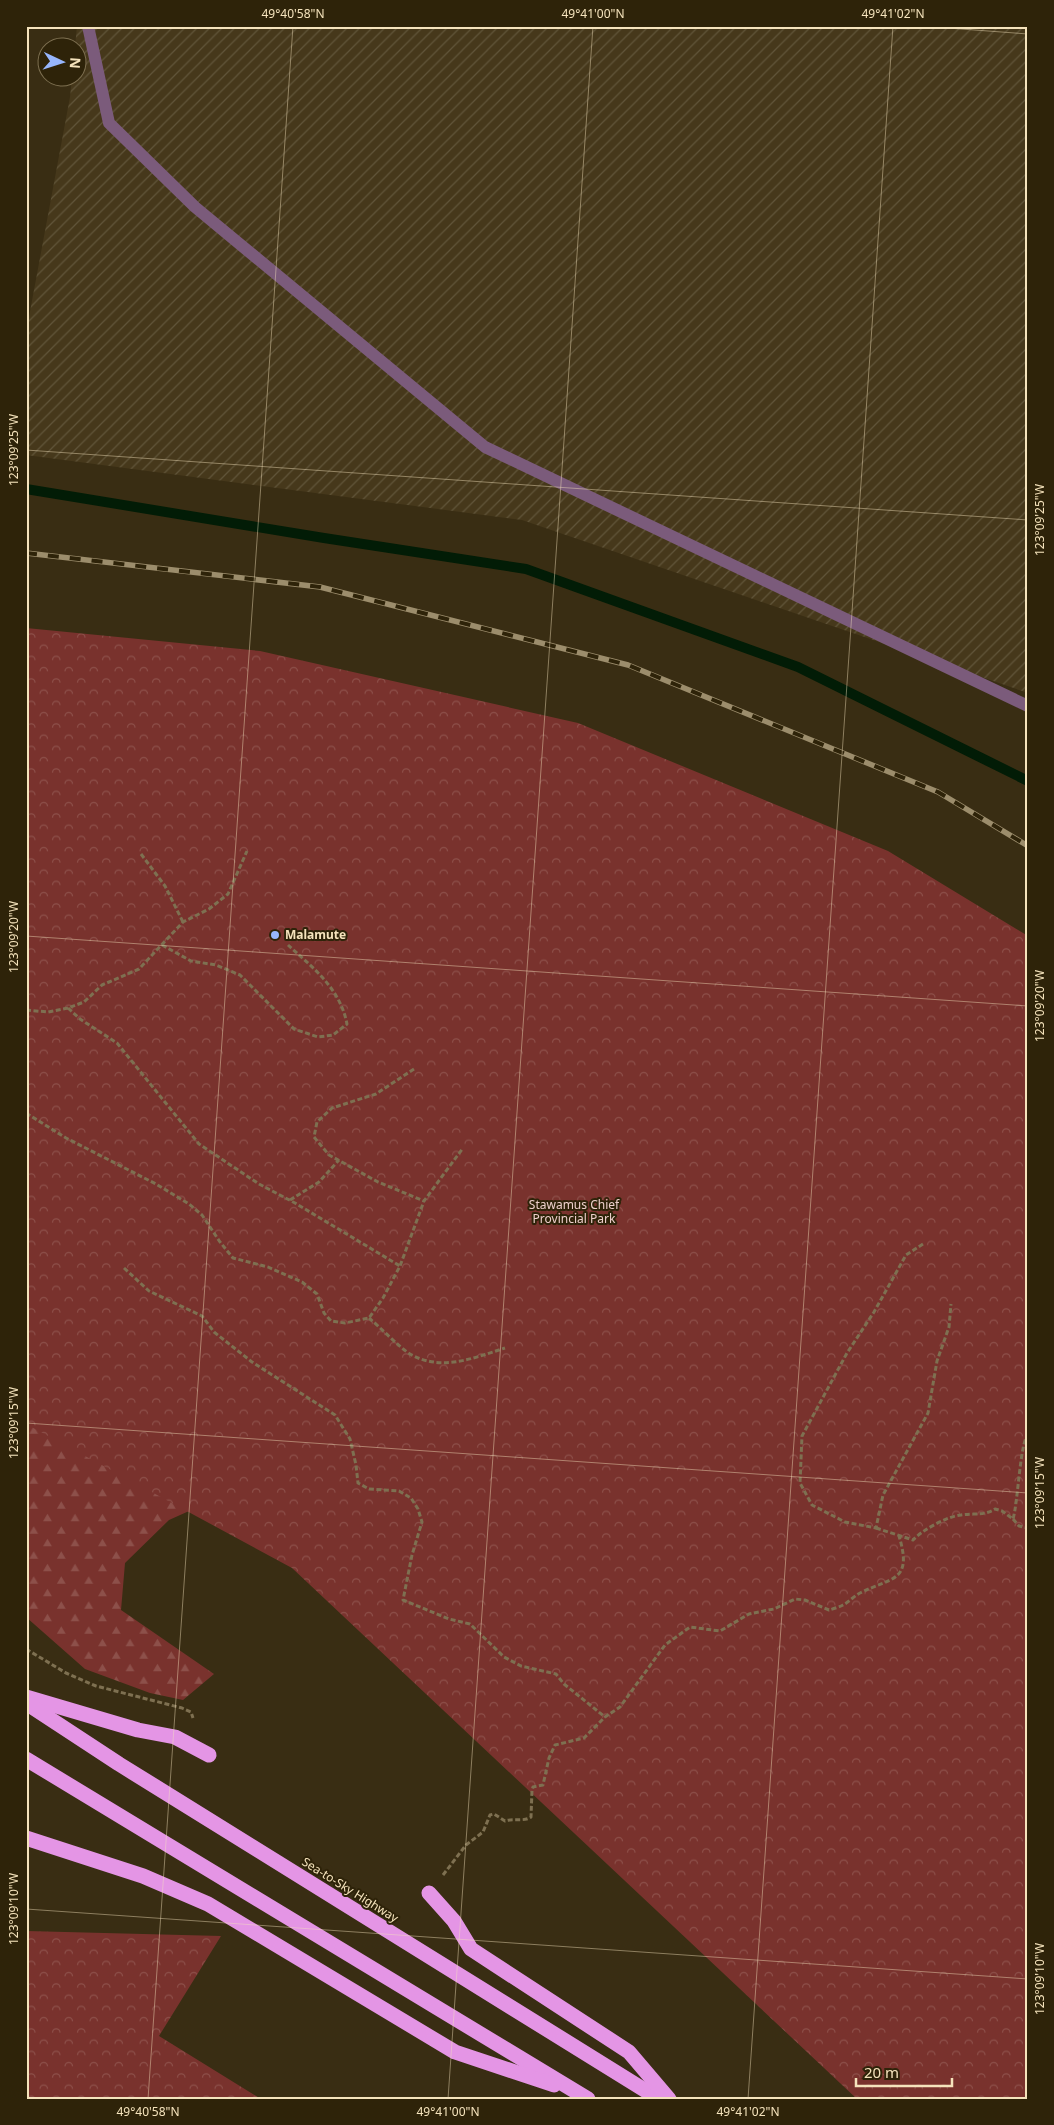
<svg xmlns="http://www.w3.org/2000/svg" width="1054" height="2125" font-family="'Noto Sans',sans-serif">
<defs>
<pattern id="industrial-furrows" width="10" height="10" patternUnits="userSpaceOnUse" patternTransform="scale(1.25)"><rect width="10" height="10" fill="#46381b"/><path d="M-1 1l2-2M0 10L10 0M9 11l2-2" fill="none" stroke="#61553a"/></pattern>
<pattern id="forest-firs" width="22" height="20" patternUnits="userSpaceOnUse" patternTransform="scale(1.25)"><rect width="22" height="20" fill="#79322d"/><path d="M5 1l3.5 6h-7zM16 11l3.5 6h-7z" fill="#8d504a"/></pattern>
<pattern id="park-crowns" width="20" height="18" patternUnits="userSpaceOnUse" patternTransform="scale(1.25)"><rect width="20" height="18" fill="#79322d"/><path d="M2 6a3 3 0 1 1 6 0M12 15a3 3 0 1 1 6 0" fill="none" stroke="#8d504a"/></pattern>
</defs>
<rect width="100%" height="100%" fill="#392d13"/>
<polygon fill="url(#industrial-furrows)" points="77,26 1028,26 1028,693 522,520 26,455 26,333 70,97 72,78 78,78 78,48 75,47"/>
<polygon fill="url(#forest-firs)" points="26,1178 247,1485 169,1520 125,1563 121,1610 214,1674 183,1700 150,1693 85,1669 26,1617"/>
<g fill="url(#park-crowns)">
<polygon points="26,628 260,651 578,723 888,851 1028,936 1028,2099 857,2099 292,1568 26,1424"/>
<polygon points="26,1931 221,1936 159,2036 261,2099 26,2099"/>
</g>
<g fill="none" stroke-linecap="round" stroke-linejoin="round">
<polyline stroke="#021c06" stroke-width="10" points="26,489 324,538 526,569 798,667 1028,781"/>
<g stroke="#7e7051" stroke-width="3" stroke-dasharray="5 2.5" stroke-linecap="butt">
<polyline points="141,854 165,886 183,922"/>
<path d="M162 945 191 961 216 965 240 975 294 1029 318 1037 333 1035 347 1024C340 988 313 968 288 945"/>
<polyline points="68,1008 80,1019 117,1043 199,1144 259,1184 295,1203 400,1266"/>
<polyline points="26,1010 48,1012 68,1008 84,1002 102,985 139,969 183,922 209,909 228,894 247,851"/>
<polyline points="414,1069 376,1094 332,1108 317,1122 314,1137 329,1155 378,1182 424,1201"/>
<polyline points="26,1113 66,1138 156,1184 189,1204 202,1215 220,1242 233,1258 268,1267 302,1282 317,1294 324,1313 331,1321 345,1323 369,1318 383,1298 400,1266 424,1201 463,1148"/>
<polyline points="290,1200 319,1182 339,1160"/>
<polyline points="923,1244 906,1255 874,1312 847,1353 802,1436 800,1483 812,1505 845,1522 876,1528 883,1495 928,1413 937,1361 949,1327 951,1304"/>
<polyline points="124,1268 149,1291 202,1316 214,1332 252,1362 335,1415 350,1439 356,1465 358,1483 369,1489 399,1491 411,1498 418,1509 422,1522 412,1555 403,1600 449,1619 470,1624 504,1657 521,1666 556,1674 564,1684 605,1717"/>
<path d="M369 1318C381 1328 399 1347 410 1354 441 1372 474 1358 505 1348"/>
<polyline points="1013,1519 1019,1526 1028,1528"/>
<path d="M876 1528 913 1540C922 1530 948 1516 961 1515 974 1513 984 1516 995 1509L1002 1511 1013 1519C1018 1503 1020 1442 1028 1435"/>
<polyline points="26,1649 66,1673 96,1686 182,1708 191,1712 193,1718"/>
<path d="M443 1875 466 1845 483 1832 490 1815 494 1814 505 1821C514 1818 524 1822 531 1817L532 1790 533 1787 543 1785 549 1758 555 1745 584 1738 605 1717 620 1707 665 1645 690 1627 720 1631 749 1614 774 1609 795 1599 805 1600 829 1610C833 1609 839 1607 843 1605 849 1602 854 1596 860 1593 892 1577 913 1582 899 1536"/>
</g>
<polyline stroke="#7b5b7b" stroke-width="12" points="88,26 109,123 195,207 485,447 1028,706"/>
<g stroke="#e495e5" stroke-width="15">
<polyline points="26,1697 138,1730 175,1737 209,1755"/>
<polyline points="26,1703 119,1764 659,2099"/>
<polyline points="26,1759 588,2099"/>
<polyline points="26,1838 143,1876 208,1904 455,2052 554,2085"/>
<polyline points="429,1893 454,1921 471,1949 629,2052 669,2099"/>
</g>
<defs>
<polyline id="rail" points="26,553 320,587 628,665 938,792 1028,846"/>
</defs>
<use href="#rail" stroke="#9c8d6c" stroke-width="5.5"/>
<use href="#rail" stroke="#2e2309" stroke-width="4" stroke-dasharray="11" stroke-linecap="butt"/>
</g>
<path fill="none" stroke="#f5e3bc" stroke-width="1" stroke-opacity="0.45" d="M921 26 1028 34M26 450 1028 520M26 936 1028 1006M26 1423 1028 1493M26 1909 1028 1979M148 2099 293 26M448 2099 593 26M748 2099 893 26"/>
<circle fill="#97b6fd" stroke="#2e2309" stroke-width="2" cx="275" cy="935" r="5"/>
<g text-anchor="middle" stroke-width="4" stroke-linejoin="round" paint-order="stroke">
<g font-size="12" font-weight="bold" fill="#f5e3bc" stroke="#2e2309" text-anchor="start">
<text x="285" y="939">Malamute</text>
</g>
<g font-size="12" fill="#eed0cc" stroke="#2e2309">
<text x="574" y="1209">Stawamus Chief<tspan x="574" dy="14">Provincial Park</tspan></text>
</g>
<g font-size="12" fill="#f5e3bc" stroke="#2e2309">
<text transform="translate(350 1890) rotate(32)" y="4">Sea-to-Sky Highway</text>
</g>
</g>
<rect width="1054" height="2125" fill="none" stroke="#2e2309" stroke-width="55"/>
<g transform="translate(62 62) rotate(94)"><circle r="24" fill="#2e2309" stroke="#7e7051"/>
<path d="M0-4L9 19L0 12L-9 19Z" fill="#97b6fd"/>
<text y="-8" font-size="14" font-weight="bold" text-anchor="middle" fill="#f5e3bc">N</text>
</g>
<path d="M856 2078v8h96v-8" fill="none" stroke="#f5e3bc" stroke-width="2.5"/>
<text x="864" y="2078" font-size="15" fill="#f5e3bc" stroke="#2e2309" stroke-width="4" paint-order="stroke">20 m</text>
<rect x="28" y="28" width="998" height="2070" fill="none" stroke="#f5e3bc" stroke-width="2"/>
<g font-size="12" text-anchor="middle" fill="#f5e3bc">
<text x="293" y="18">49°40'58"N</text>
<text x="593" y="18">49°41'00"N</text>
<text x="893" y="18">49°41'02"N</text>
<text transform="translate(14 450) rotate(-90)" y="4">123°09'25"W</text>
<text transform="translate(1040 520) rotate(-90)" y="4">123°09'25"W</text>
<text transform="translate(14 937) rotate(-90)" y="4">123°09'20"W</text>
<text transform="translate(1040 1006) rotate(-90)" y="4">123°09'20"W</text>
<text transform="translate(14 1423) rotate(-90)" y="4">123°09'15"W</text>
<text transform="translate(1040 1493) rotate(-90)" y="4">123°09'15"W</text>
<text transform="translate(14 1909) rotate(-90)" y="4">123°09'10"W</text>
<text transform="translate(1040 1979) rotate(-90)" y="4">123°09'10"W</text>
<text x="148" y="2116">49°40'58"N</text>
<text x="448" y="2116">49°41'00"N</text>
<text x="748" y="2116">49°41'02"N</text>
</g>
</svg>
